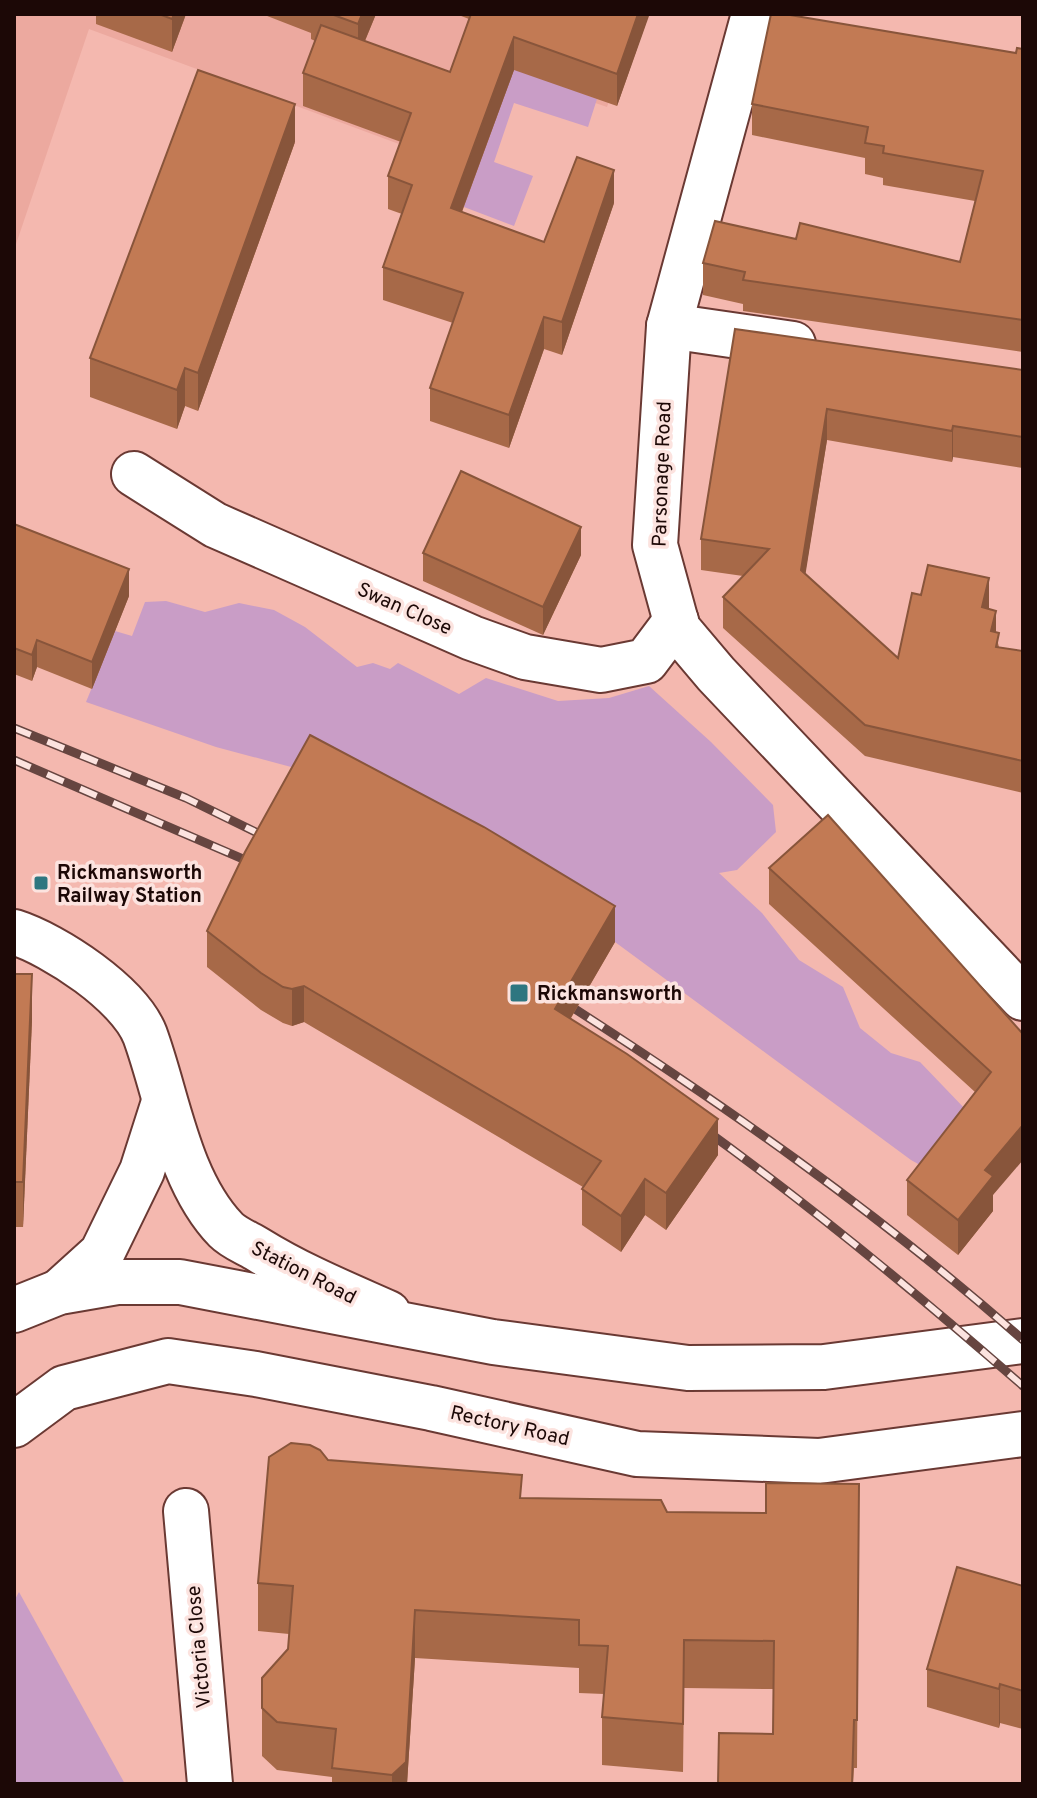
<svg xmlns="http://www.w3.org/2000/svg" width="1037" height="1798" font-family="Overpass,sans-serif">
<rect width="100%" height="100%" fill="#f4b8af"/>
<polygon fill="#eca99f" points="14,14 640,14 607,107 461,57 407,147 89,29 14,250"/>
<g fill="#c99dc6">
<polygon points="461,48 597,99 588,127 514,103 494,162 533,176 514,226 464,207"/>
<polygon points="166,601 205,612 239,603 274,610 305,627 357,667 373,663 390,669 398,663 459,694 486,678 558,701 609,698 649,686 711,742 773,805 776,832 737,870 719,873 762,913 799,960 843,987 860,1028 891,1053 920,1062 967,1111 929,1170 911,1160 615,942 310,772 216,747 86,702 115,631 132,636 145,602"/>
<polygon points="19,1592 125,1784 14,1784 14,1601"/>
</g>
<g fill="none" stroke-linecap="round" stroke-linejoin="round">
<defs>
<g id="minor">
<polyline points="754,14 669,326 655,545 678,629 716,674 1023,998"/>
<polyline points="669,326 793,344"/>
<polyline points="134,474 215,525 472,638 525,657 601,670 646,661 676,621"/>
<path d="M14 932C55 945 129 994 145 1035 168 1098 178 1180 226 1230 234 1238 247 1243 257 1249 299 1275 343 1293 388 1313"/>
<polyline points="59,1292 102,1253 142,1171 164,1102"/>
<polyline points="186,1511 210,1784"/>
</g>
<g id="major">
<polyline points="14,1310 59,1292 117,1282 180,1282 493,1342 688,1368 824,1367 1023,1341"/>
<polyline points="14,1425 64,1388 168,1361 256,1374 431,1408 637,1454 819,1461 1023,1434"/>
</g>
</defs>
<use href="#minor" stroke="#6a3933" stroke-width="48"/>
<use href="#major" stroke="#6a3933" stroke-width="48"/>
<use href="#minor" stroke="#fff" stroke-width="44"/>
<use href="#major" stroke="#fff" stroke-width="44"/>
<defs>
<g id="rail">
<polyline points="14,728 186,798 274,841"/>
<polyline points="14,760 264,868"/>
<path d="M558 998C720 1102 878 1212 1023 1340"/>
<path d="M700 1126C812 1207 919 1295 1023 1386"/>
</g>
</defs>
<use href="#rail" stroke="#664540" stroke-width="9"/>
<use href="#rail" stroke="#fce3df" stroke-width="6" stroke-dasharray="18" stroke-linecap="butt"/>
</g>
<g fill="#a76948">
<polygon points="96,14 186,14 172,52 96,24"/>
<polygon points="262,14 376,14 365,41 450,72 469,19 456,14 649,14 617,106 514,70 462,212 544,242 614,203 562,355 544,349 509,448 430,421 430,388 453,323 383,300 383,267 402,214 388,209 388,176 401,142 303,106 303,73 315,41 311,39 311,33"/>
<polygon points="1023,49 1023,352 743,311 743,304 703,295 703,263 796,239 960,262 975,201 883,185 883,178 865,174 865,158 752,135 752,104 1016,53"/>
<polygon points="295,142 198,411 185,406 177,429 90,397 90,358"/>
<polygon points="735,329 1023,370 1023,468 953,457 952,462 827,440 805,574 898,658 989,609 999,647 1023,651 1023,793 865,756 723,628 723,597 743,576 701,570 701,539"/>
<polygon points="14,524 129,596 92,689 37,667 32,681 14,674"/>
<polygon points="423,553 581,555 543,635 423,581"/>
<polygon points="769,868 1023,1034 993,1195 993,1211 958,1255 907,1215 907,1180 975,1092 769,904"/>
<polygon points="207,931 615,942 571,1018 718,1155 666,1230 645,1215 621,1252 582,1225 582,1189 583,1187 304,1022 292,1026 283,1023 261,1010 207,967"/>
<polygon points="14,974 32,1020 23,1227 14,1227"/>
<polygon points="328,1460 522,1498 667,1512 766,1513 859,1484 857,1768 854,1768 853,1784 718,1784 773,1734 773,1689 684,1688 683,1772 602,1765 602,1717 604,1694 579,1693 579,1668 415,1658 407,1784 332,1784 332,1777 277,1770 262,1756 262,1678 288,1649 289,1634 258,1631 258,1583"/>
<polygon points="1023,1586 1023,1729 1000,1723 999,1728 927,1707 927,1669"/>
</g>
<g fill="#88553b">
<polygon points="174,14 186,14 172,52 172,19"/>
<polygon points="362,14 376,14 358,57 358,24"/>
<polygon points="638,14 649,14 649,16 617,106 617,74"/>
<polygon points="514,37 514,70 451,241 451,208"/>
<polygon points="295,104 295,142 198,411 198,373"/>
<polygon points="614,170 614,203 562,355 562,322"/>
<polygon points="544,317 544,349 509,448 509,415"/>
<polygon points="185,368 185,406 177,429 177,390"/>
<polygon points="827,409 827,440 801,602 801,570"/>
<polygon points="953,426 953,457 952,462 952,431"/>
<polygon points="581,527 581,555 543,635 543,607"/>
<polygon points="129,569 129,596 92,689 92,662"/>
<polygon points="989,578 989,610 982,607"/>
<polygon points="996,611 996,642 991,631"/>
<polygon points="37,640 37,667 32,681 32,655"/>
<polygon points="615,906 615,942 555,1045 555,1009"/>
<polygon points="32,974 32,1020 23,1227 23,1182"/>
<polygon points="304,986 304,1022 292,1026 292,989"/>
<polygon points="718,1119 718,1155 666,1230 666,1193"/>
<polygon points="1023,1125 1023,1160 993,1195 993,1211 958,1255 958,1220 985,1170"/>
<polygon points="645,1179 645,1215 621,1252 621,1216"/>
<polygon points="415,1610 415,1658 407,1784 392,1784 392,1775"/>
<polygon points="1000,1684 1000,1723 999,1728 999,1689"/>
</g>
<g fill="#c27a54" stroke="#88553b" stroke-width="2">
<polygon points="159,14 174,14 172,19"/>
<polygon points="331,14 362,14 358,24"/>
<polygon points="471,14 638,14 617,74 514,37 451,208 544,242 577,157 614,170 562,322 544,317 509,415 430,388 463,293 383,267 412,185 388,176 411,113 303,73 321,25 450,72"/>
<polygon points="771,14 784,14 1016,53 1017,48 1023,49 1023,320 743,280 745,272 703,263 715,221 796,239 800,223 960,262 983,171 883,153 884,146 865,143 868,127 752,104"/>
<polygon points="198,70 295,104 198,373 185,368 177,390 90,358"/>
<polygon points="735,329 1023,370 1023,437 953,426 952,431 827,409 801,570 898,658 912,593 921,595 928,565 989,578 982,607 996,611 991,631 999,633 996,647 1023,651 1023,761 865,725 723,597 769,549 701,539"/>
<polygon points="461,471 581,527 543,607 423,553"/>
<polygon points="14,524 129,569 92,662 37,640 32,655 14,648"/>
<polygon points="310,735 484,827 615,906 555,1009 627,1054 718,1119 666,1193 645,1179 621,1216 582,1189 601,1161 304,986 292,989 283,987 261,973 207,931 245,852"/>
<polygon points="828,815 1023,1034 1023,1125 985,1170 993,1176 958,1220 907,1180 991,1072 769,868"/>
<polygon points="14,974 32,974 23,1182 14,1182"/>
<polygon points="291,1443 310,1445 320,1450 328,1460 522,1475 520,1498 661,1500 667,1512 766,1513 766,1483 859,1484 857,1720 854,1720 852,1784 718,1784 719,1733 773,1734 774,1641 684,1640 683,1724 602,1717 608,1646 579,1645 579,1620 415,1610 406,1762 392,1775 332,1768 336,1729 277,1722 262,1708 262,1678 288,1649 293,1586 258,1583 269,1457"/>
<polygon points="957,1567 1023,1586 1023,1691 1000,1684 999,1689 927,1669"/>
</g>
<g fill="#2e7680" stroke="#fce3df" stroke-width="3">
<rect x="33" y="875" width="16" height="16" rx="4"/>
<rect x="509" y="983" width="20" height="20" rx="4"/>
</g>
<g text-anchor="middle" stroke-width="7" stroke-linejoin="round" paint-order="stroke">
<g font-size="20" fill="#1c0806" stroke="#fce3df">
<text transform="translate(661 474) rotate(-88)" y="7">Parsonage Road</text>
<text transform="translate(405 608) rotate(24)" y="7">Swan Close</text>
<text transform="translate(304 1272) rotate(27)" y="7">Station Road</text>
<text transform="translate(510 1425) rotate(13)" y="7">Rectory Road</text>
<text transform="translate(198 1647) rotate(-95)" y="7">Victoria Close</text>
</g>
<g font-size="20" font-weight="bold" fill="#1c0806" stroke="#fce3df" text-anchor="start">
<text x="57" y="879">Rickmansworth<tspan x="57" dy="23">Railway Station</tspan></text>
<text x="537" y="1000">Rickmansworth</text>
</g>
</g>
<rect width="1037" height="1798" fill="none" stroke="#1c0806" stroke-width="32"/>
</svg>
